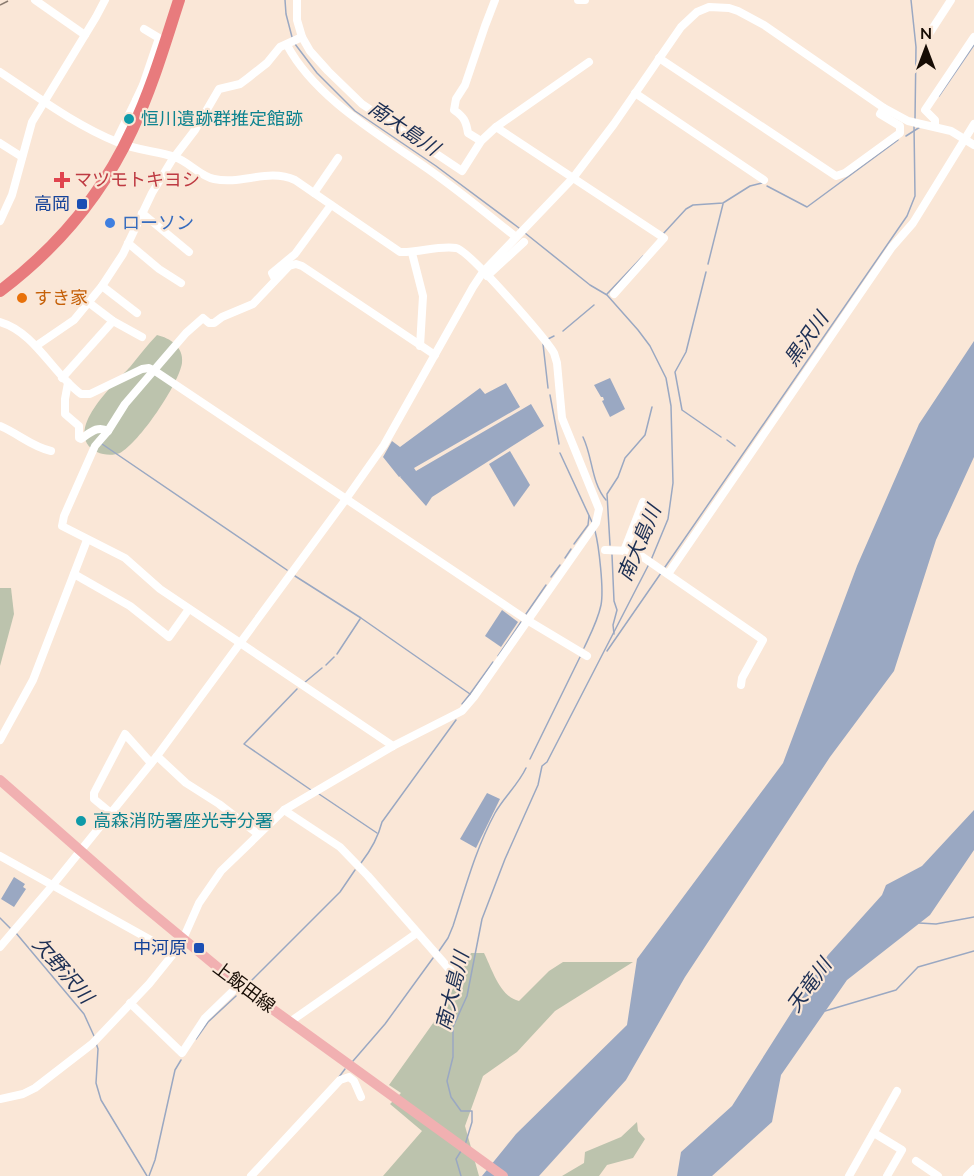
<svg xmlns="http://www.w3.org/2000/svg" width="974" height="1176" font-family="Mulish,'Noto Sans JP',sans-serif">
<rect width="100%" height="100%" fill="#fae7d7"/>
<g fill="#bcc3ad">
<path d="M157 335C170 338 184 347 182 363 179 384 139 443 120 453 113 456 103 455 97 452 60 433 115 383 130 367 139 356 147 345 157 335Z"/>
<polygon points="0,588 11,588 14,614 0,666"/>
<path d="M471 953H484C492 969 500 997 519 1001L549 971 563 962H633L555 1011 517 1052 483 1076 465 1126 479 1176H383L422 1131 390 1104 401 1093 389 1085 441 1012Z"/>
<polygon points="637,1122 638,1131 645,1139 633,1158 607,1165 599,1176 562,1176 584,1163 585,1152 621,1137"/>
</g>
<g fill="#9aa8c2">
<polygon points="974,341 974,457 936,540 894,671 830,757 685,977 626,1080 539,1176 482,1176 516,1134 627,1025 637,959 783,763 857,566 919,424"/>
<polygon points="610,378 625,409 610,417 602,401 604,400 603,397 601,397 594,385"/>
<polygon points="506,383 520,407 414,468 416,471 531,404 544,426 432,497 426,506 400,477 401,476 399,477 383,457 392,441 400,447 480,388 485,394"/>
<polygon points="510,451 530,485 514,507 489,464"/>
<polygon points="502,610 518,622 501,647 485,636"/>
<polygon points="487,793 500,799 476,848 460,839"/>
<polygon points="974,810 974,850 930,915 847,980 781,1075 772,1122 712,1176 677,1176 681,1152 732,1106 828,955 882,895 886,885 922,866"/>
<polygon points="14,877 25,884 23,887 26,889 14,907 1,899"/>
</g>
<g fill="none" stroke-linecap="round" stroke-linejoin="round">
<g stroke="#9aa8c2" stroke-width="1.5">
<polyline points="285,0 286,14 292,37"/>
<polyline points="911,0 916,47 915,119"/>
<polyline points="295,44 317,73 355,111 436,166 519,228"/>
<polyline points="939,96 974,45"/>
<polyline points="906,136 920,127"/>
<polyline points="767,186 807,207 898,140"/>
<polyline points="525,233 590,285 607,295 638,330 650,346 666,378 671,406 673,483 668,519 651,560"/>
<polyline points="663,234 686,209 693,205 723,203 750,186 762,183"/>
<polyline points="708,264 723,204"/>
<polyline points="706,272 686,352 675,372 682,410 721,437"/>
<polyline points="607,294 643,256"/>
<polyline points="563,331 594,305"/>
<polyline points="548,339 554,336"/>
<polyline points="543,344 548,388"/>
<polyline points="550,395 559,444"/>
<path d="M583 437C593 458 591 482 606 500"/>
<polyline points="727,440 735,446"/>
<polyline points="102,444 287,570"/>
<polyline points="560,453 592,522"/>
<polyline points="574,544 588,525 589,516"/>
<polyline points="610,545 607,494 618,477 625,458 645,435 652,407"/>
<polyline points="612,555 614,601 617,610 613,625 614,634"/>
<polyline points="565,558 571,549"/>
<polyline points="665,567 907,216 915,196 914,126"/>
<polyline points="295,576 361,618 470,694 462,704"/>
<polyline points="551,577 560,565"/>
<polyline points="526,614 546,585"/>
<path d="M584 648C590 635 598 620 601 605 604 590 599 546 595 531"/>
<polyline points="607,651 661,573"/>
<polyline points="337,654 360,619"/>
<polyline points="498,656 521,622"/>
<polyline points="326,665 334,657"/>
<polyline points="304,683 322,668"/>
<polyline points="297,689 244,744 311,790"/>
<polyline points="470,694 493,662"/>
<polyline points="530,759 580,657"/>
<polyline points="319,794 377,833"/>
<path d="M361 863C371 850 378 838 382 822L456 720"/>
<polyline points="0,918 10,928"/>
<polyline points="919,923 936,924 974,917"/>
<polyline points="16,933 84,1014 94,1036"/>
<path d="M439 951 448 938 453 926C465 889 476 848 495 813 504 797 518 785 526 768"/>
<polyline points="247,985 340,892 355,870"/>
<polyline points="825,1011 896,990 918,967 974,951"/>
<polyline points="196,1039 208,1022 236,996"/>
<polyline points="96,1043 98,1049 96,1083 101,1100 147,1176"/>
<polyline points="353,1061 385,1024 433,958"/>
<polyline points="339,1077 345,1069"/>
<polyline points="465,1145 472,1122 472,1111 461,1111 451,1097 447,1081 453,1057 453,1027 467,996 482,919 505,859 538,785 542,766 547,762 649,564"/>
<polyline points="461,1151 456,1159 461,1176"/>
<polyline points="149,1176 155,1160 175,1070 181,1060"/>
</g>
<g stroke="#fff" stroke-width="8">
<polyline points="35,0 85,35"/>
<polyline points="297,0 297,20 302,37 310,51 328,71 362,104 462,171 481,141 496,127 664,238 614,294"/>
<polyline points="578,0 585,0"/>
<polyline points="927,37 951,0"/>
<path d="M287 45C315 98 380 135 428 169 458 190 487 214 516 237"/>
<polyline points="659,58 836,176 845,173 900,133 900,126 880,114 884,108"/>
<path d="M0 72C38 97 75 125 117 142 135 150 156 151 175 157 189 162 200 176 214 179 242 185 268 168 295 180L400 252C417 253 440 245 456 248 469 250 544 337 554 353L557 363 562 418 599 509 596 523 474 697 462 711 393 746 284 810 221 871 199 903 183 939 174 953 149 984 92 1044 35 1088 23 1094 0 1099"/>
<polyline points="635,93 764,180"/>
<polyline points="143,103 136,100 143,85 159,38 144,29"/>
<polyline points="935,126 935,120 925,110 974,37"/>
<polyline points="496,127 589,62"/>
<polyline points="116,141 136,100"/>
<path d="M481 141 468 133C466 121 464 117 454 110L456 99 465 85 485 26 495 0"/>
<polyline points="0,143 22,157"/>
<polyline points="314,193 338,158"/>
<polyline points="142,213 189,252"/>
<polyline points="0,221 12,195 32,122 96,17 105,0"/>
<polyline points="128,243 159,269 181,283"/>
<polyline points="412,253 423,296 420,346"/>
<polyline points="487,276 524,242"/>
<polyline points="275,279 272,273 295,254 331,205"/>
<polyline points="102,286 137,313"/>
<polyline points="88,302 113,321 142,337"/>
<path d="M0 322C35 332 53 374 81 394H90L142 369 149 368 155 371 527 620 587 656"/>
<polyline points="36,346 74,320 102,286 123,254 152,193 172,160 195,130 219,89 240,84 248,78 267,63 280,47 302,37"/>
<polyline points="62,378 113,321"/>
<path d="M68 383 65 399V414L79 426V438L81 439C90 433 97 425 108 431"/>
<path d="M0 426C19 434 32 447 51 451"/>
<polyline points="605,550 631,551 637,553 763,640 742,678 741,685"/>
<polyline points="624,551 643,502"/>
<polyline points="74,574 130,606 169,637 189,609"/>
<polyline points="668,574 892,247 913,223 974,124"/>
<polyline points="0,740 33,680 87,540"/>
<polyline points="393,746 160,589 125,558 62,526 64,516 95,446 108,431 125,404 186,333 203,318 209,323 214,323 222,317 253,304 289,266 296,264 302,266 435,355"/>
<polyline points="157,756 186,783 219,804 258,834"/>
<polyline points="284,810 340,847 368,876 451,971"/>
<polyline points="111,813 94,799 94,793 125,734 151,763"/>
<polyline points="0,856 174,953"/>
<polyline points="0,947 52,886 157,756 346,499 384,445 473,287 483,272 573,178 614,124 681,27 697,12 709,7 729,8 738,11 764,25 884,108 908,121 951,131 974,145"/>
<polyline points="130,1003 182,1053 205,1018 239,985"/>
<polyline points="294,1019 417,933"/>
<polyline points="874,1133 902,1150 887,1176"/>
<polyline points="916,1161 938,1176"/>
<polyline points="251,1176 340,1080 349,1077 354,1081 361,1097"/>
<polyline points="849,1176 897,1091"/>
<polyline points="967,1176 974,1169"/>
</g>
<polyline stroke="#f1b0b1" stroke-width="10" points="0,780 140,903 239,985 503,1176"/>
<path stroke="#e87b7d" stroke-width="12" d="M0 291C57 248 102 195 132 130 152 88 165 43 179 0"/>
<polyline stroke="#8b7c70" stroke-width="1.5" stroke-dasharray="9 4.5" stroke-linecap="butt" points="0,5 10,0"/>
</g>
<g fill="#0f9aa8" stroke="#fae7d7" stroke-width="2">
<circle cx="129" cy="119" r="6"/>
<circle cx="81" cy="821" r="6"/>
</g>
<path fill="#e0444e" stroke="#fae7d7" stroke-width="2" d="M59 171h6v6h6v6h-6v6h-6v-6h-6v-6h6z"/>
<g fill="#1a4fb4" stroke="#fae7d7" stroke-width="2">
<rect x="76" y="198" width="12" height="12" rx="3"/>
<rect x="193" y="942" width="12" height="12" rx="3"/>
</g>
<circle fill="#3f7fe0" stroke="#fae7d7" stroke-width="2" cx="110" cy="223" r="6"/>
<circle fill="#e8710a" stroke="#fae7d7" stroke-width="2" cx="22" cy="298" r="6"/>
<g text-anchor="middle" stroke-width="4.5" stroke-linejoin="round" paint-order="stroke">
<g font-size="18" fill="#0d838f" stroke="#fae7d7" text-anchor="start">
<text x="141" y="125">恒川遺跡群推定館跡</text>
<text x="93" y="827">高森消防署座光寺分署</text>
</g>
<g font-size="18" fill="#be3a42" stroke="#fae7d7" text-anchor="start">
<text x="74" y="186">マツモトキヨシ</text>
</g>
<g font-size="18" fill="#164399" stroke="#fae7d7" text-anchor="end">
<text x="70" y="210">高岡</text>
<text x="187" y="954">中河原</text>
</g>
<g font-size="18" fill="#366cbe" stroke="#fae7d7" text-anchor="start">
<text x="122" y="229">ローソン</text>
</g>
<g font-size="18" fill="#c56008" stroke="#fae7d7" text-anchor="start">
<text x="34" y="304">すき家</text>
</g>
<g font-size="18" fill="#160c04" stroke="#fae7d7">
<text transform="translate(244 987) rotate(37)" y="6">上飯田線</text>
</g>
<g font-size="20" font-style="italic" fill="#1b2e53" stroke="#fae7d7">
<text transform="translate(404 128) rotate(34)" y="7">南大島川</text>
<text transform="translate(806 339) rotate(-55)" y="7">黒沢川</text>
<text transform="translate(639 543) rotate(-67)" y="7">南大島川</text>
<text transform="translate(63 970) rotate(49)" y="7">欠野沢川</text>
<text transform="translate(809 985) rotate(-54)" y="7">天竜川</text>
<text transform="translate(452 991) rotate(-76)" y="7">南大島川</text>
</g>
</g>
<g transform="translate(926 48)" stroke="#fae7d7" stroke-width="4.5" paint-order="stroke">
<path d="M0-4.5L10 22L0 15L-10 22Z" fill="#160c04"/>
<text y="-9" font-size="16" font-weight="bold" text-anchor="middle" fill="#160c04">N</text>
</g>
</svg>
